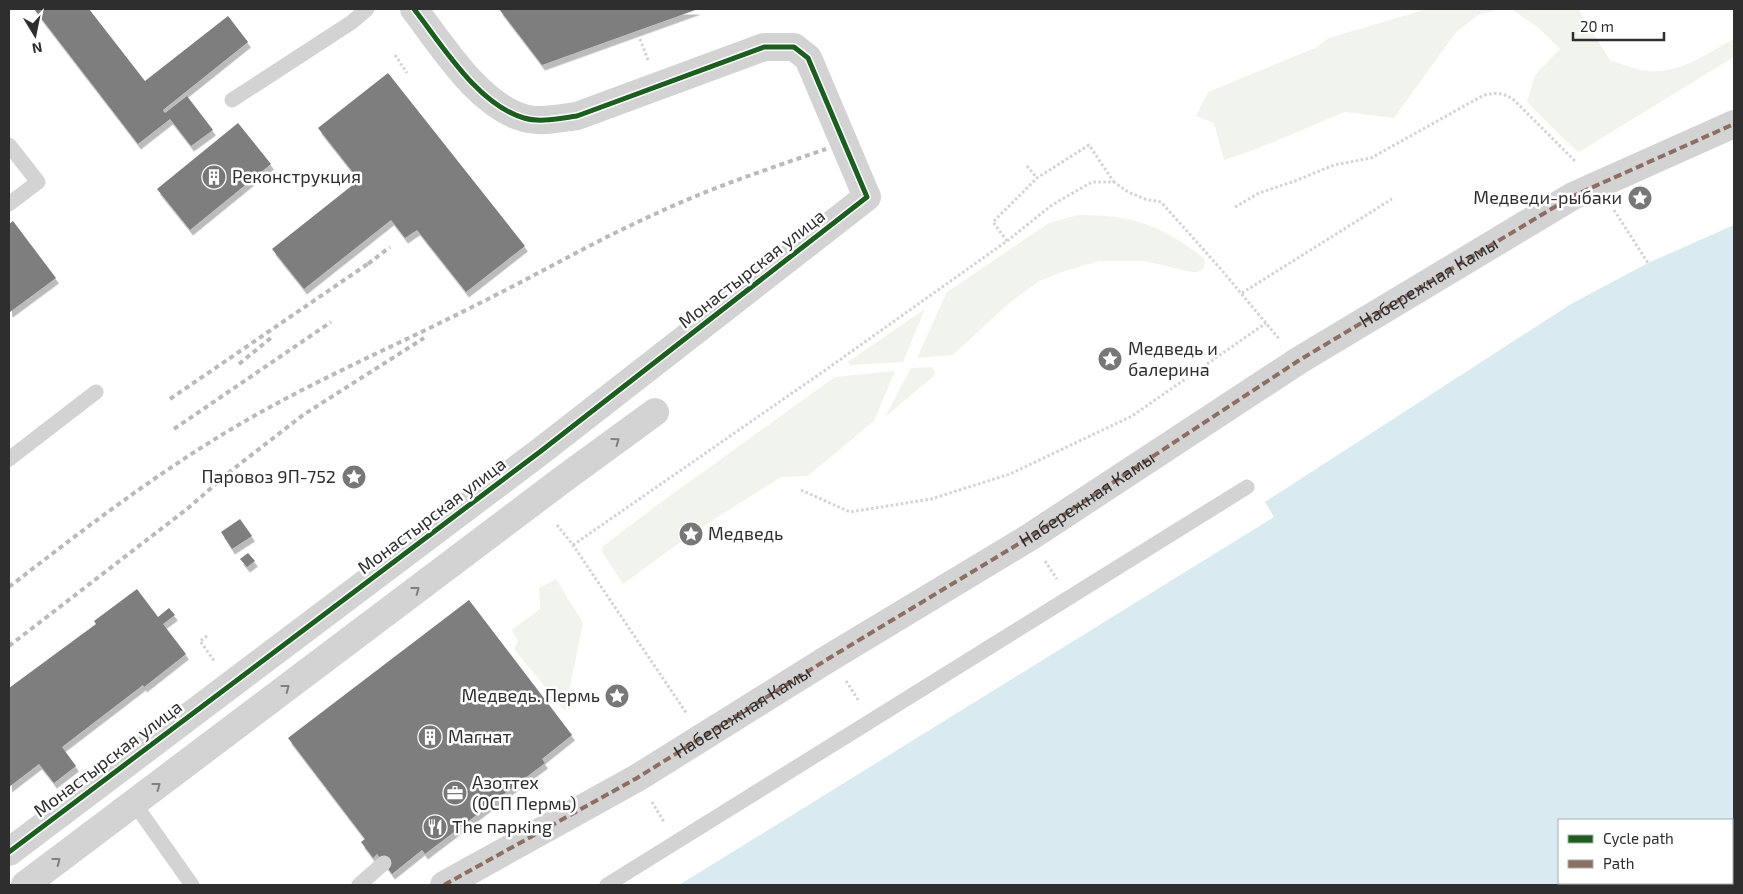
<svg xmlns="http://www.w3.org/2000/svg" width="1743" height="894" font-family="'Exo 2',sans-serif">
<defs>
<filter id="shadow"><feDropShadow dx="3" dy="5.5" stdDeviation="0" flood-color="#0004"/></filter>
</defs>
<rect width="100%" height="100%" fill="#fff"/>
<g fill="#f1f4ec">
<polygon points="1427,9 1502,9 1480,14 1456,32 1394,118 1345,112 1256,149 1224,160 1214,123 1196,116 1208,92 1315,48 1329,38"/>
<path d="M1511 9H1578L1610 60C1620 63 1630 68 1640 70 1677 76 1701 57 1732 40H1734V57L1579 152 1566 141 1527 102 1535 75 1560 49 1540 29Z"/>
<path d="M1078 215C1118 215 1142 219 1177 239 1187 246 1196 251 1205 260L1204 268 1198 272H1191L1145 261H1099L1065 271 1039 281 1008 304 953 355 917 358 947 292 1049 223Z"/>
<polygon points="925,309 903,362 850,365 848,362"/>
<polygon points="932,367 935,372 934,376 885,417 911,368"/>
<polygon points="895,371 874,421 808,476 781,477 694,532 623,584 602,552 603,546 664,500 835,377"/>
<polygon points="556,579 583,623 565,711 514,649 518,641 512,630 540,609 539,588"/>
</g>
<path fill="#d9ebf0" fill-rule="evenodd" d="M1734 225V885H679L1274 517 1265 502 1571 304 1648 263ZM1559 820H1732V883H1559Z"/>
<g fill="#7e7e7e" filter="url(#shadow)">
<polygon points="34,9 89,9 145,81 228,16 248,42 163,110 165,113 187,96 213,130 191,146 170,119 138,144"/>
<polygon points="499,9 698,9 542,65"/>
<polygon points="388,73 525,246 466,292 417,230 405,238 391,220 304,289 272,249 359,180 318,128"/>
<polygon points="238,123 271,164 190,230 157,189"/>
<polygon points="13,221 56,278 10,312 9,310 9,224"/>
<polygon points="240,519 252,536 232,549 221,532"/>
<polygon points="248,553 255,561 247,567 240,559"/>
<polygon points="137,589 158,617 169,608 175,615 163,624 186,654 144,687 143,685 62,747 76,766 54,783 39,764 9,787 9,688 96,624 94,621"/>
<polygon points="469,600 572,735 542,759 545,763 425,854 422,850 392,874 377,854 373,858 361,842 365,839 288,738"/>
</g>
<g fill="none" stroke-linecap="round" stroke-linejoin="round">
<g stroke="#d3d3d3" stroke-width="3" stroke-dasharray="2.5 2.5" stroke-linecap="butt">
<polyline points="640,39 648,60"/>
<polyline points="395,55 407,73"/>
<polyline points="1027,166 1037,178"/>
<path d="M1235 207 1259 193 1295 181 1334 165 1371 158 1484 95C1497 92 1504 93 1514 100L1576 162"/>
<polyline points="1614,210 1648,263"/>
<polyline points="1007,241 993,222 1037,178 1089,145 1114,182"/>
<polyline points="1242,293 1392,199"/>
<polyline points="801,490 850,512 931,499 1010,474 1132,416 1266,323"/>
<polyline points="557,525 573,545 687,714"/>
<polyline points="573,545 824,371 1007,241 1052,205 1092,182 1114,182 1128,192 1145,199 1161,202 1219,267 1280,340"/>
<polyline points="1045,561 1057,579"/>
<polyline points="207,636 200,641 215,662"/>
<polyline points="846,681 859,701"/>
<polyline points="652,802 664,822"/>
</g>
<g stroke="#d3d3d3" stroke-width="15">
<polyline points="232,100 352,22 367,9"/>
<polyline points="9,145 38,182 9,204"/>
<polyline points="9,459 96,392"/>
<polyline points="134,803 192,885"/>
<polyline points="359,885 384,863"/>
<polyline points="607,885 1247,487"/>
</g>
<g stroke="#d3d3d3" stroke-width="28">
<path d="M9 852 541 451 867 197 808 58 794 47H764L577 116C561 118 540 123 524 118 478 105 442 45 414 9"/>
<polyline points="25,885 562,480 655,412"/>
<path id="s1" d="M444 885 637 778 831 657 1030 537 1298 361 1573 196 1734 124"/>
</g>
<g stroke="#bababa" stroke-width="4" stroke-dasharray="5 4" stroke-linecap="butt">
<polyline points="368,264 390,247"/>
<polyline points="239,364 272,337"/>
<polyline points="170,399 372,261"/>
<polyline points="174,429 331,322"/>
<path d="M9 587C88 526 167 465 254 416 328 374 408 340 484 301 542 272 597 240 655 214 710 188 768 169 826 149"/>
<polyline points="9,646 187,509 232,470 303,415 424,338"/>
</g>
<polyline stroke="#8d6e63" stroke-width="4" stroke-dasharray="8 4" stroke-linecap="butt" points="444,885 637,778 831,657 1030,537 1298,361 1573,196 1734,124"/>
<defs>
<path id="cycleway" d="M9 852 541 451 867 197 808 58 794 47H764L577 116C561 118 540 123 524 118 478 105 442 45 414 9"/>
</defs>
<use href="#cycleway" stroke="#fff" stroke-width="8"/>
<use href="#cycleway" stroke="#1b5e20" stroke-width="5"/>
</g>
<defs><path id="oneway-chevron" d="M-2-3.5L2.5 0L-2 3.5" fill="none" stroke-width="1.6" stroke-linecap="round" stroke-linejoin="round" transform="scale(1.25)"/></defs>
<g stroke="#808080">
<use href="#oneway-chevron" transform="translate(616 441) rotate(-36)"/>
<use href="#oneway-chevron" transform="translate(416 590) rotate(-37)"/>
<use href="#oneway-chevron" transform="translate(286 688) rotate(-37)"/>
<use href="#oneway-chevron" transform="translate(157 786) rotate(-37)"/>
<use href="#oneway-chevron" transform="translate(57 861) rotate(-37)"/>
</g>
<defs>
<symbol id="building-disc" viewBox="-11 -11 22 22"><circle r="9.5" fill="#777" stroke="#fff"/><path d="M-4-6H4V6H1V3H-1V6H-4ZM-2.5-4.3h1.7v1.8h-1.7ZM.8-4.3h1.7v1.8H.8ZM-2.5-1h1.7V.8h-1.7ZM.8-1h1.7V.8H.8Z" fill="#fff"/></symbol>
<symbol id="sight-disc" viewBox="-11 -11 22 22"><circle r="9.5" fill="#777" stroke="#fff"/><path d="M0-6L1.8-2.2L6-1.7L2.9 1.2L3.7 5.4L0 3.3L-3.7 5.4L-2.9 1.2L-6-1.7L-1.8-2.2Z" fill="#fff"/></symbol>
<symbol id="office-disc" viewBox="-11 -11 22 22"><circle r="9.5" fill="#777" stroke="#fff"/><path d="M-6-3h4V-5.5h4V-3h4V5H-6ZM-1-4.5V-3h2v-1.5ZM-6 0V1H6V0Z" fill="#fff"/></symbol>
<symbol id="restaurant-disc" viewBox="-11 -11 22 22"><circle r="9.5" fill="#777" stroke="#fff"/><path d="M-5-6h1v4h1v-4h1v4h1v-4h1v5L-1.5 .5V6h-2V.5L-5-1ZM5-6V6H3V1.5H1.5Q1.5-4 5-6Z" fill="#fff"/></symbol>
</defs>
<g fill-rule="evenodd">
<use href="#building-disc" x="200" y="163" width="28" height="28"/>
<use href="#sight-disc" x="1626" y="184" width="28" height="28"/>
<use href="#sight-disc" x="1096" y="345" width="28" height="28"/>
<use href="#sight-disc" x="340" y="463" width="28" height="28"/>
<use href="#sight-disc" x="677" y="520" width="28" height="28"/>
<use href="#sight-disc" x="603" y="682" width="28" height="28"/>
<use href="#building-disc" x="416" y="723" width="28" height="28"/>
<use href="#office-disc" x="441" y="779" width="28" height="28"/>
<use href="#restaurant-disc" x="421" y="813" width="28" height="28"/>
</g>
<g text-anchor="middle" stroke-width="5" stroke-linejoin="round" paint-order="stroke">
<g font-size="18" fill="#2e2e2e" stroke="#fff" text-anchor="start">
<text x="232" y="183">Реконструкция</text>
<text x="1622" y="204" text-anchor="end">Медведи-рыбаки</text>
<text x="1128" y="355">Медведь и<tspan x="1128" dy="21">балерина</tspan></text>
<text x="336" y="483" text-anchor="end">Паровоз 9П-752</text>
<text x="708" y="540">Медведь</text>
<text x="600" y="702" text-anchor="end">Медведь. Пермь</text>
<text x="448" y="743">Магнат</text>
<text x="472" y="789">Азоттех<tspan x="472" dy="21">(ОСП Пермь)</tspan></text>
<text x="452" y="833">The паркing</text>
</g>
<g font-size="18" fill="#2e2e2e" stroke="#fff">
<text transform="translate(752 269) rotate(-38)" y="6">Монастырская улица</text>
<text dy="6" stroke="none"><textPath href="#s1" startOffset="1155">Набережная Камы</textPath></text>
<text dy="6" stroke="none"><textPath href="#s1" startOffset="750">Набережная Камы</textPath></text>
<text transform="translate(432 516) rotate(-37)" y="6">Монастырская улица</text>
<text dy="6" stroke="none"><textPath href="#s1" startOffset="345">Набережная Камы</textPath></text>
<text transform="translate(108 759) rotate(-37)" y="6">Монастырская улица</text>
</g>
</g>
<rect width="1743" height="894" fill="none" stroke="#2e2e2e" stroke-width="20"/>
<rect x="1558" y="819" width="175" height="65" fill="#ffffff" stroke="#ababab"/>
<rect x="1568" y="835" width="25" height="8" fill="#1b5e20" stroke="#ababab"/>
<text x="1603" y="844" font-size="15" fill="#2e2e2e">Cycle path</text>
<rect x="1568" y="860" width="25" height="8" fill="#8d6e63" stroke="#ababab"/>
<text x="1603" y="869" font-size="15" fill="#2e2e2e">Path</text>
<g transform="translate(35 35) rotate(170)" stroke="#ffffff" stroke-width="4" paint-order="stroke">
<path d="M0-4L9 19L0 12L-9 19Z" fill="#2e2e2e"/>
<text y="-8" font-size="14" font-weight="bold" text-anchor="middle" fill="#2e2e2e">N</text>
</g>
<path d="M1573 32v8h91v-8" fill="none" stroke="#2e2e2e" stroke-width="2.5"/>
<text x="1580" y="32" font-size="15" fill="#2e2e2e" stroke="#ffffff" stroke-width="4" paint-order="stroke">20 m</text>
</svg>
